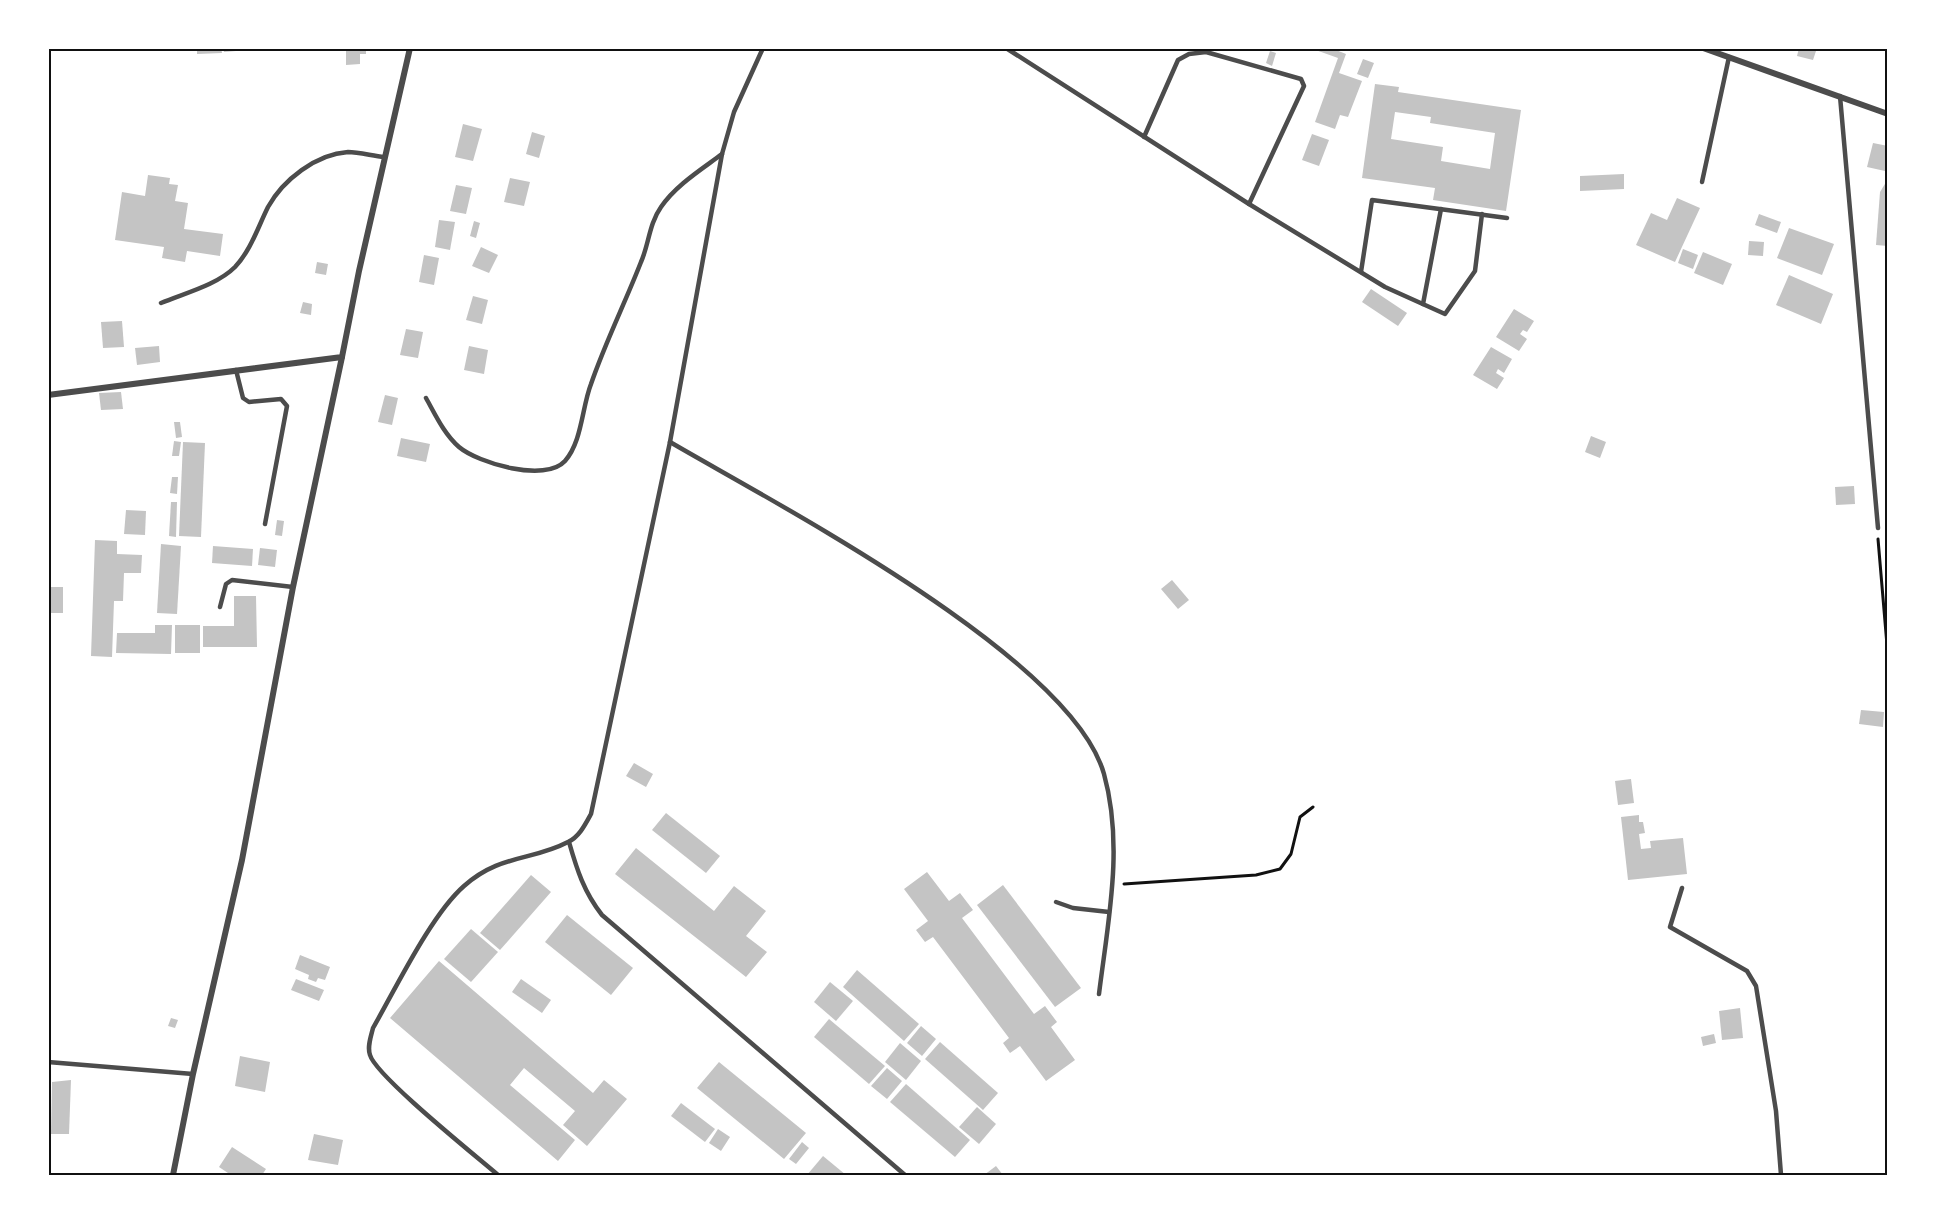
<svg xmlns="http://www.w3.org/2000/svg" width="1936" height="1223" font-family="'Nunito Sans',sans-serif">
<rect width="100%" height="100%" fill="#fff"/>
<g fill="#c4c4c4" fill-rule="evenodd">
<polygon points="197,48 221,48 222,53 197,54"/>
<polygon points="223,48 247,48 248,50 224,52"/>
<polygon points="346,48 366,48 366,54 360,54 360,64 346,65"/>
<polygon points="1310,48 1331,48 1346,54 1339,73 1362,81 1348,117 1340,115 1335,129 1315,122 1338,58"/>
<polygon points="1799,48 1817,48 1813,60 1797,56"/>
<polygon points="1270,51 1276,53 1272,66 1266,63"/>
<polygon points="1363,59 1374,63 1368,78 1357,74"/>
<path d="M1375 84 1399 87 1398 92 1521 110 1506 211 1433 200 1435 188 1362 178ZM1395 112 1431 117 1430 123 1495 133 1490 169 1441 161 1443 147 1391 139Z"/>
<polygon points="463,124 482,129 473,161 455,157"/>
<polygon points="532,132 545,136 539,158 526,154"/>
<polygon points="1312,134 1329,140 1319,166 1302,160"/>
<polygon points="1873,143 1888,146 1885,171 1867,167"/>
<polygon points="1624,174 1624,189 1580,191 1580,176"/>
<polygon points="148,175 170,178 169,184 178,185 175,201 188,203 184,229 223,234 220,256 187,251 185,262 162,258 164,247 115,240 122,192 145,196"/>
<polygon points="510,178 530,182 524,206 504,202"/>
<polygon points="1888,179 1888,246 1876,245 1880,192"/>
<polygon points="456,185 472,188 466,214 450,211"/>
<polygon points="1677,198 1700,208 1675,262 1636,245 1651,213 1667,220"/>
<polygon points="1759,214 1781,222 1777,233 1755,225"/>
<polygon points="439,220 455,222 450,250 435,247"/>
<polygon points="474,221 480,223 476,238 470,236"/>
<polygon points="1789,228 1834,244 1822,275 1777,258"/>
<polygon points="1749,241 1764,242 1763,256 1748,255"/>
<polygon points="481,247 498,255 489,273 472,266"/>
<polygon points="1683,249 1698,255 1693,269 1678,263"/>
<polygon points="1703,252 1732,264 1723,285 1694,273"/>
<polygon points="424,255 439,258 434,285 419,282"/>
<polygon points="317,262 328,264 326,275 315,273"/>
<polygon points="1789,275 1833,294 1821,324 1776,305"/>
<polygon points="1371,289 1407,313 1398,326 1362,302"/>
<polygon points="473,296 488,300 482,324 466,320"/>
<polygon points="303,302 312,304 311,315 300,313"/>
<polygon points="1514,309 1534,321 1527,332 1523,330 1520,334 1527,339 1519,351 1496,337"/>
<polygon points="122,321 124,347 103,348 101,322"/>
<polygon points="406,329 423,332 418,358 400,355"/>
<polygon points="159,346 160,362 137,365 135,348"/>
<polygon points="469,346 488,350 484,374 464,370"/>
<polygon points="1491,347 1512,359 1504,373 1498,369 1496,373 1504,378 1497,389 1473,375"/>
<polygon points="121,392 123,409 101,410 99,393"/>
<polygon points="385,395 398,398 392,425 378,422"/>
<polygon points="174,422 180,422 182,437 176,438"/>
<polygon points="1591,436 1606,442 1600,458 1585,452"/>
<polygon points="401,438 430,444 426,462 397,456"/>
<polygon points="174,441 181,442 179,456 172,456"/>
<polygon points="183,442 205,443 201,537 179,536"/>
<polygon points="172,477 178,477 177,494 170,493"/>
<polygon points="1854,486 1855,504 1836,505 1835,487"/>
<polygon points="171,502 177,502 176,537 169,536"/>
<polygon points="126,510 146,511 145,535 124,534"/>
<polygon points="277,520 284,521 282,536 275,535"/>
<polygon points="95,540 117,541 117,554 142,555 141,573 124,573 123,601 114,601 112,657 91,656"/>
<polygon points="161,544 181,546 177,614 157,613"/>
<polygon points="213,546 253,549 252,566 212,563"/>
<polygon points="260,548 277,550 275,567 258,565"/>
<polygon points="1172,580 1189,600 1178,609 1161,589"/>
<rect x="48" y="587" width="15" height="26"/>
<polygon points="234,596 256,596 257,647 203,647 203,626 234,626"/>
<polygon points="155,625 172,625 171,654 116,653 117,633 155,633"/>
<rect x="175" y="625" width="25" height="28"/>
<polygon points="1861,710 1884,712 1883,727 1859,724"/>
<polygon points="634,763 653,774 646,787 626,776"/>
<polygon points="1631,779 1634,803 1618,805 1615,781"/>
<polygon points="666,813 720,856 706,873 652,830"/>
<polygon points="1639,815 1639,822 1643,822 1645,833 1639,834 1641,849 1651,848 1650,841 1683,838 1687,874 1628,880 1621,817"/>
<polygon points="636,848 714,911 734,886 766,911 746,936 767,952 746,977 615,874"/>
<polygon points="927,872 949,901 960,893 973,910 962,918 1034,1014 1045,1006 1057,1022 1051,1027 1075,1060 1046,1081 1020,1046 1010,1053 1003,1043 1009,1038 933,937 925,942 916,930 928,921 904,889"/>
<polygon points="531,875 551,892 500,950 480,933"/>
<polygon points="1003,885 1081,988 1055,1007 977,905"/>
<polygon points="567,915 633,968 611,995 545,942"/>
<polygon points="471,929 498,952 471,982 444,959"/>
<polygon points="300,955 330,967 325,980 318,978 316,982 308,979 309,975 295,969"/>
<polygon points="439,961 593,1093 604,1080 627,1099 587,1146 563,1125 575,1111 524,1068 510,1085 575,1140 558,1161 390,1018"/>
<polygon points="857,970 919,1024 904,1041 843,987"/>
<polygon points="296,979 324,990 319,1001 291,990"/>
<polygon points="521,979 551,1000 542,1013 512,992"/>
<polygon points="830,982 853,1001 836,1021 814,1002"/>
<polygon points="1740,1008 1743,1038 1722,1040 1719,1011"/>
<polygon points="171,1018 178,1020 175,1028 168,1026"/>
<polygon points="829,1019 885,1066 869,1084 814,1037"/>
<polygon points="921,1026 936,1039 922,1056 907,1043"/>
<polygon points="1714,1034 1716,1043 1703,1046 1701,1037"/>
<polygon points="940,1042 998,1093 983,1110 925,1059"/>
<polygon points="900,1043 921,1061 906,1080 885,1062"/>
<polygon points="240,1056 270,1062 265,1092 235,1086"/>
<polygon points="719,1062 806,1133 784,1159 697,1088"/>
<polygon points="887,1068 902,1081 887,1099 871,1086"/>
<polygon points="71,1080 69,1134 51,1134 52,1082"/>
<polygon points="906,1084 970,1140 955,1157 890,1102"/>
<polygon points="681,1103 715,1129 705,1142 671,1116"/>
<polygon points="977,1107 996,1124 979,1144 959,1127"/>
<polygon points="718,1129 730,1137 721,1151 709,1143"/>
<polygon points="314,1134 343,1140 338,1165 308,1160"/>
<polygon points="802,1142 809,1148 796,1164 789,1159"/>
<polygon points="232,1147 266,1169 262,1175 231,1175 219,1167"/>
<polygon points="823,1156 846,1175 807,1175"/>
<polygon points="996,1166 1003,1175 984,1175"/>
</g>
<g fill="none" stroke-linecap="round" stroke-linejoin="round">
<g stroke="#111" stroke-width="3">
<polyline points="1878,539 1888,657"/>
<polyline points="1124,884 1256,875 1280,869 1291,854 1300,817 1313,807"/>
</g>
<g stroke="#4c4c4c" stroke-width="4.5">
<polyline points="1006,48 1249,204 1385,287 1445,314 1475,271 1482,214"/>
<polyline points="1840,96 1878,528"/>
<polyline points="1144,137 1178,60 1189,54 1206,52 1301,79 1304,86 1249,204"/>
<polyline points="1702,182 1729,57"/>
<polyline points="1361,272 1372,200 1507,218"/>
<path d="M161 303C185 293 217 285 235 267 251 250 258 227 268 207 283 180 316 154 348 152 359 152 373 156 384 157"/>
<polyline points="1423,304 1441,209"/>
<polyline points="236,370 243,398 249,402 281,399 287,406 265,524"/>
<path d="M426 398C435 414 444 434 459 447 478 463 545 483 565 461 582 442 582 407 591 384 605 343 625 303 641 262 649 244 649 224 661 207 676 185 702 169 722 154"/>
<path d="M670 442C776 504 1071 657 1104 774 1124 846 1108 921 1099 994"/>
<polyline points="220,607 226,584 232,580 293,587"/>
<path d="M569 842C577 870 584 892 602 915L905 1175"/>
<polyline points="1682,888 1670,927 1747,971 1756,986 1776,1111 1781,1175"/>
<polyline points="1056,902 1073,908 1109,912"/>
<polyline points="48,1062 193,1074"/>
<path d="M498 1175C476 1156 376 1076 370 1055 367 1047 371 1036 373 1028 396 988 431 915 464 886 500 854 532 861 568 842 579 837 585 825 591 814L670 442 722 154 734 112 763 48"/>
</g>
<g stroke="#4c4c4c" stroke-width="6">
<polyline points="1703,48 1888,114"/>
<polyline points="48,395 342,357 359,271 410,48"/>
<polyline points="173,1175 193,1074 242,860 293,587 342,357"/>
</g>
</g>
<rect width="1936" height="1223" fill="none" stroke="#ffffff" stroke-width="99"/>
<rect x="50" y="50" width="1836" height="1124" fill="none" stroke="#111" stroke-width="2"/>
</svg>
